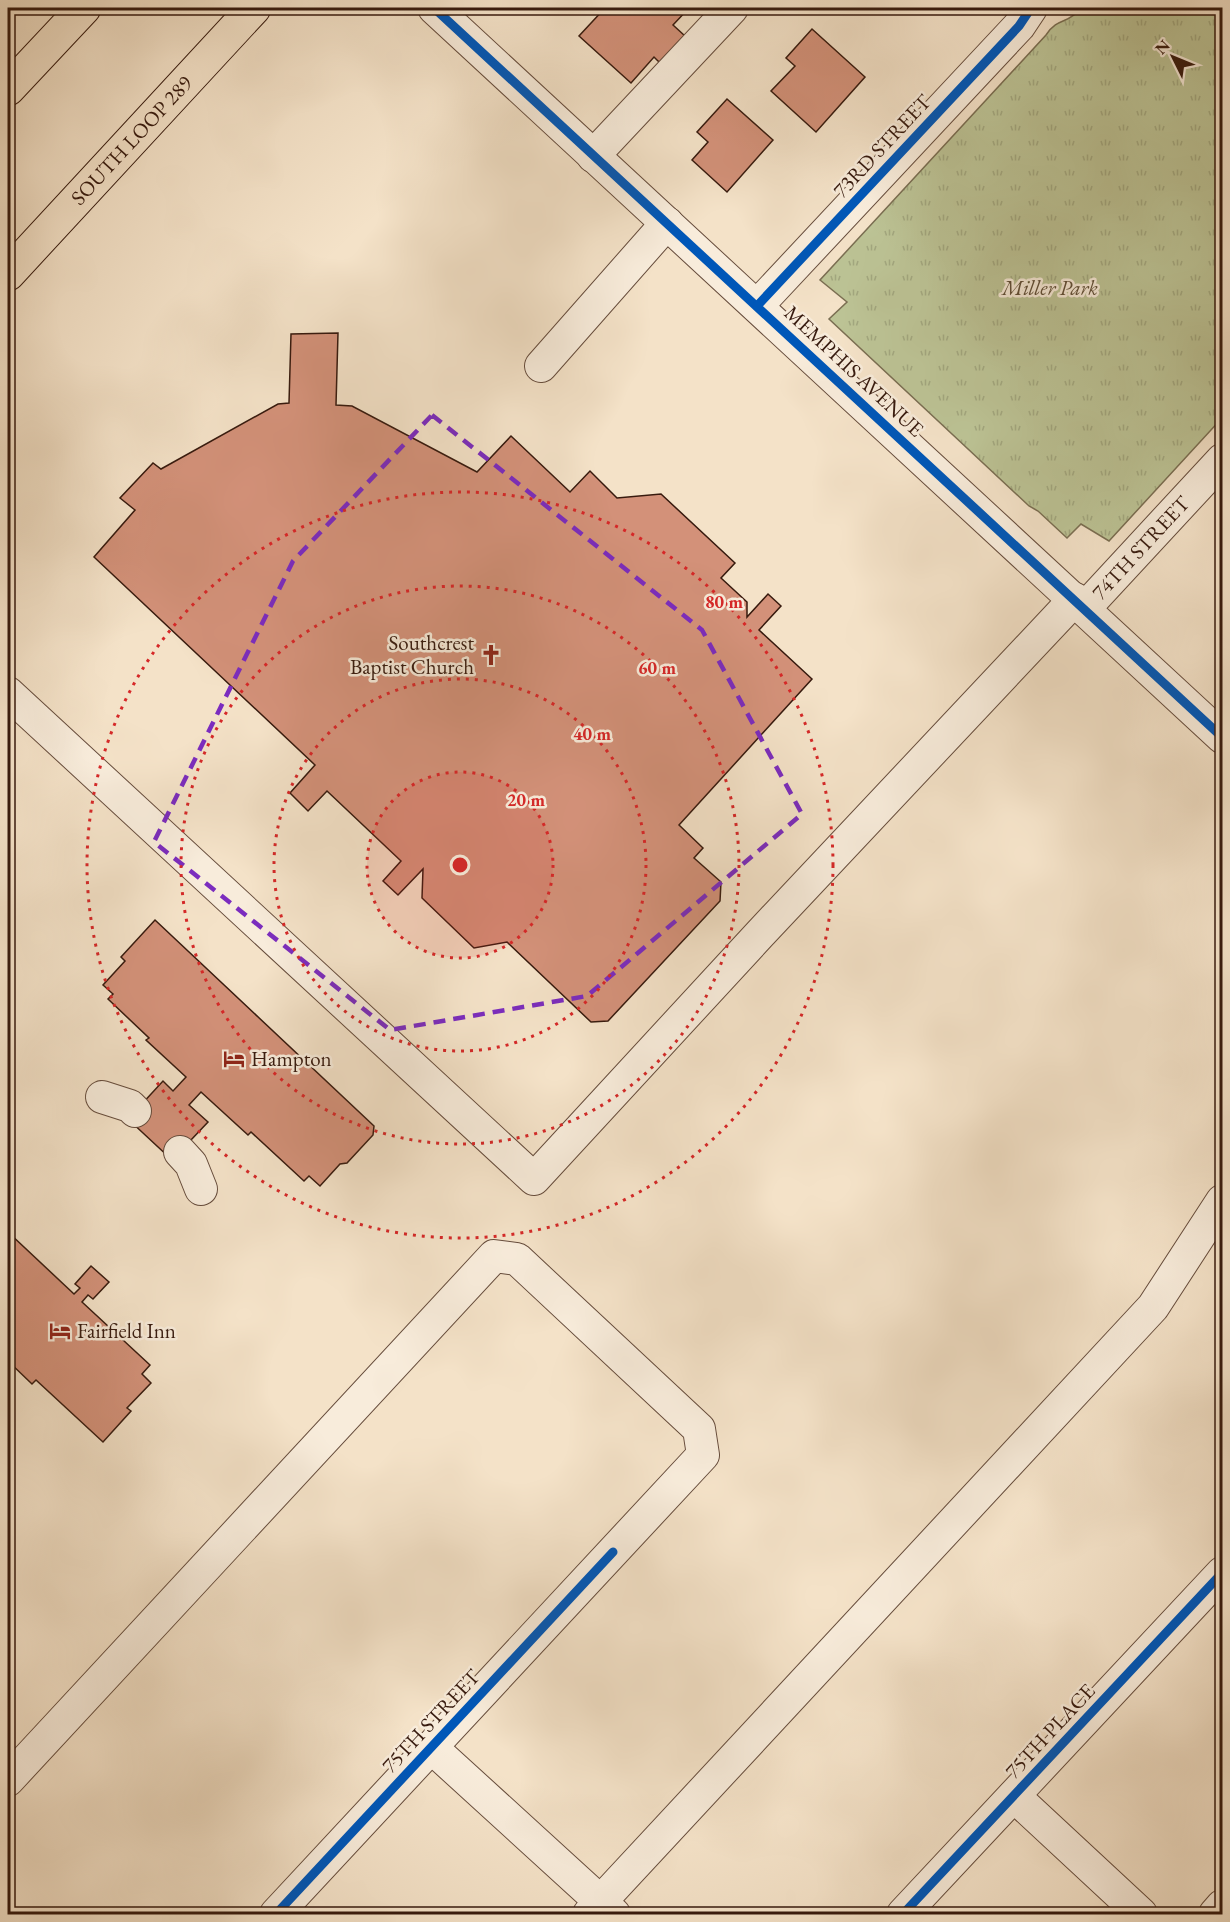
<svg xmlns="http://www.w3.org/2000/svg" width="1230" height="1922" font-family="'EB Garamond',serif">
<defs>
<pattern id="grass-tufts" width="24" height="20" patternUnits="userSpaceOnUse" patternTransform="scale(1.5)"><rect width="24" height="20" fill="#bcc395"/><path d="M3 7l-1-3M5 7V3M7 7l1-3M15 17l-1-3M17 17v-4M19 17l1-3" fill="none" stroke="#a2a77f"/></pattern>
</defs>
<rect width="100%" height="100%" fill="#f4e2c8"/>
<filter id="stains"><feTurbulence type="fractalNoise" baseFrequency=".00333" numOctaves="4"/><feColorMatrix values="0 0 0 0 .2 0 0 0 0 .09 0 0 0 0 .02 0 0 0 .5 -.17"/></filter>
<radialGradient id="worn" r=".72"><stop offset=".6" stop-color="#630" stop-opacity="0"/><stop offset="1" stop-color="#630" stop-opacity=".3"/></radialGradient>
<path fill="url(#grass-tufts)" stroke="#7a6e52" stroke-width="1.5" d="M1078 8H1222V418L1109 541 1081 524 1067 538 1038 511 1029 506 829 319 847 302 820 280 1046 35C1058 17 1068 24 1079 10Z"/>
<g fill="#d39179" stroke="#371a0e" stroke-width="1.5">
<polygon points="605,8 689,8 673,25 685,36 660,63 654,57 631,83 579,36"/>
<polygon points="812,29 865,77 816,132 771,91 795,66 786,58"/>
<polygon points="727,99 773,140 727,192 692,160 708,142 697,132"/>
<polygon points="338,333 336,405 352,406 477,472 511,436 570,492 590,471 617,498 661,494 735,563 721,578 747,602 747,617 768,594 781,606 759,630 812,679 679,825 703,848 694,858 721,882 720,901 608,1021 591,1022 507,942 474,948 422,898 423,869 398,895 383,881 401,861 327,791 308,811 290,793 315,765 94,557 135,510 120,498 153,463 161,469 278,404 289,403 291,334"/>
<polygon points="155,920 374,1126 373,1135 347,1163 340,1164 320,1186 309,1176 304,1181 251,1132 248,1135 201,1092 189,1105 208,1122 172,1160 128,1119 163,1081 173,1091 186,1077 146,1040 149,1038 108,999 113,994 103,985 125,961 121,957"/>
<polygon points="8,1232 74,1294 80,1288 75,1284 91,1266 109,1282 93,1299 88,1295 82,1302 150,1365 142,1374 151,1383 127,1408 131,1411 103,1442 36,1380 32,1384 8,1361"/>
</g>
<g fill="none" stroke-linecap="round" stroke-linejoin="round">
<defs>
<g id="minor">
<polyline points="434,8 1222,737"/>
<polyline points="593,156 732,8"/>
<polyline points="757,306 1019,26 1031,8"/>
<polyline points="541,366 667,223"/>
<path id="s1" d="M1085 608 1222 460"/>
<polyline points="8,693 534,1179 759,935 1075,599"/>
<polyline points="102,1097 130,1106 135,1111"/>
<polyline points="180,1152 191,1164 201,1189"/>
<polyline points="431,1747 614,1914"/>
<polyline points="8,1780 494,1256 517,1259 699,1429 703,1455 276,1914"/>
<polyline points="1014,1796 1141,1914"/>
<polyline points="589,1914 1153,1307 1222,1201"/>
<polyline points="903,1914 1222,1573"/>
<polyline points="1215,1914 1222,1906"/>
</g>
<g id="major">
<path id="s2" d="M8 274 254 8"/>
</g>
<polyline id="highway" points="8,89 84,8"/>
</defs>
<use href="#minor" stroke="#664c3c" stroke-width="34"/>
<use href="#major" stroke="#371a0e" stroke-width="35"/>
<use href="#highway" stroke="#371a0e" stroke-width="35"/>
<use href="#minor" stroke="#f8ecdb" stroke-width="32"/>
<use href="#major" stroke="#f4e2c8" stroke-width="33"/>
<use href="#highway" stroke="#f4e2c8" stroke-width="33"/>
<defs>
<g id="cycleway">
<polyline points="434,8 1222,737"/>
<polyline points="757,306 1019,26 1031,8"/>
<polyline points="276,1914 613,1552"/>
<polyline points="903,1914 1222,1573"/>
</g>
</defs>
<use href="#cycleway" stroke="#f8ecdb" stroke-width="13"/>
<use href="#cycleway" stroke="#0057b8" stroke-width="9"/>
</g>
<path fill="none" stroke="#7b2cbf" stroke-width="4.5" stroke-dasharray="12 8" stroke-linejoin="round" d="M432 415 702 630 802 814 587 996 390 1030 154 842 293 561Z"/>
<circle cx="460" cy="865" r="93" fill="#d62828" fill-opacity=".12"/>
<g fill="none" stroke="#d62828" stroke-width="3" stroke-dasharray="3 6">
<circle cx="460" cy="865" r="93"/>
<circle cx="460" cy="865" r="186"/>
<circle cx="460" cy="865" r="279"/>
<circle cx="460" cy="865" r="373"/>
</g>
<defs>
<symbol id="church-bare" viewBox="-9 -9 18 18"><path d="M-1.2-6h2.4v3.5h3.3v2.4h-3.3V6h-2.4V-.1h-3.3v-2.4h3.3Z" fill="#8f2418" stroke="#f8ecdb" stroke-width="2.5" paint-order="stroke"/></symbol>
<symbol id="hotel-bare" viewBox="-9 -9 18 18"><path d="M-6-4.5h1.5V1H6V5H4.5V3h-9V5H-6ZM-4 0a1.8 1.8 0 1 1 3.6 0ZM.5 0V-2.5h3Q6-2.5 6 0Z" fill="#8f2418" stroke="#f8ecdb" stroke-width="2.5" paint-order="stroke"/></symbol>
</defs>
<g fill-rule="evenodd">
<use href="#church-bare" x="476" y="640" width="30" height="30"/>
<use href="#hotel-bare" x="219" y="1044" width="30" height="30"/>
<use href="#hotel-bare" x="45" y="1316" width="30" height="30"/>
</g>
<g text-anchor="middle" stroke-width="5" stroke-linejoin="round" paint-order="stroke">
<g font-size="21" fill="#371a0e" stroke="#f8ecdb">
<text dy="7" stroke="none"><textPath href="#s2" startOffset="182">SOUTH LOOP 289</textPath></text>
<text transform="translate(882 146) rotate(-47)" y="7">73RD STREET</text>
<text transform="translate(854 371) rotate(43)" y="7">MEMPHIS AVENUE</text>
<text dy="7" stroke="none"><textPath href="#s1" startOffset="82">74TH STREET</textPath></text>
<text transform="translate(431 1721) rotate(-47)" y="7">75TH STREET</text>
<text transform="translate(1050 1731) rotate(-47)" y="7">75TH PLACE</text>
</g>
<g font-size="21" font-style="italic" fill="#5f4d36" stroke="#f8ecdb">
<text x="1050" y="295">Miller Park</text>
</g>
<g font-size="21" fill="#371a0e" stroke="#f8ecdb" text-anchor="start">
<text x="474" y="650" text-anchor="end">Southcrest<tspan x="474" dy="24">Baptist Church</tspan></text>
<text x="251" y="1066">Hampton</text>
<text x="77" y="1338">Fairfield Inn</text>
</g>
</g>
<circle cx="460" cy="865" r="9" fill="#d62828" stroke="#f8ecdb" stroke-width="3"/>
<g font-size="18" text-anchor="middle" font-weight="bold" fill="#d62828" stroke="#f8ecdb" stroke-width="5" stroke-linejoin="round" paint-order="stroke">
<text x="724" y="608">80 m</text>
<text x="657" y="674">60 m</text>
<text x="592" y="740">40 m</text>
<text x="526" y="806">20 m</text>
</g>
<rect width="1230" height="1922" fill="none" stroke="#f4e2c8" stroke-width="30"/>
<rect x="9" y="9" width="1212" height="1904" fill="none" stroke="#371a0e" stroke-width="3"/>
<rect x="15" y="15" width="1200" height="1892" fill="none" stroke="#371a0e" stroke-width="1.5"/>
<g transform="translate(1173 57) rotate(313)" stroke="#f8ecdb" stroke-width="4.5" paint-order="stroke">
<path d="M0-4.5L10 22L0 15L-10 22Z" fill="#371a0e"/>
<text y="-9" font-size="16" font-weight="bold" text-anchor="middle" fill="#371a0e">N</text>
</g>
<rect width="100%" height="100%" filter="url(#stains)"/>
<rect width="100%" height="100%" fill="url(#worn)"/>
</svg>
